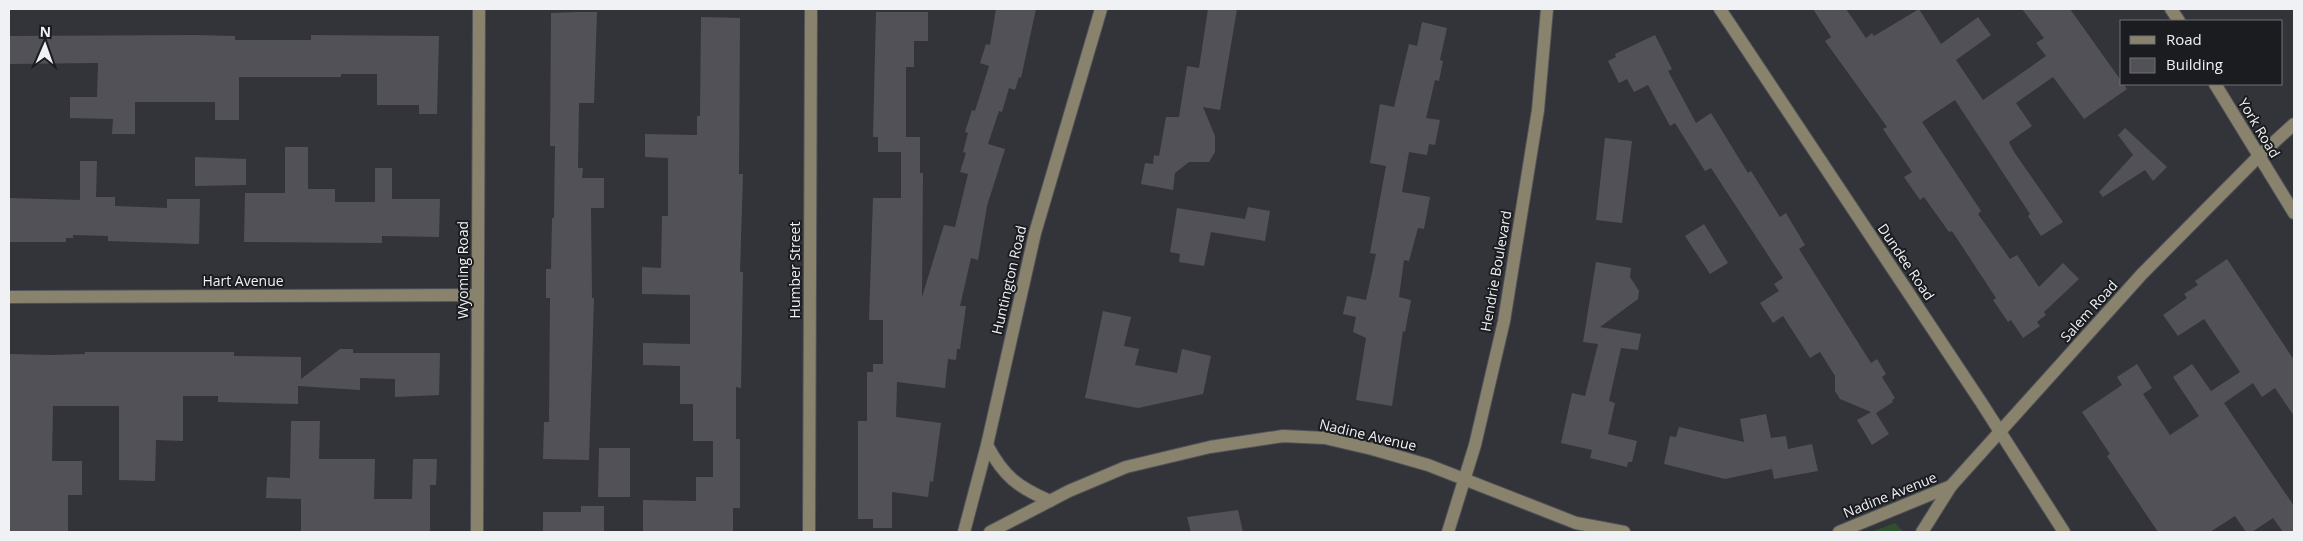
<svg xmlns="http://www.w3.org/2000/svg" width="2303" height="541" font-family="'Open Sans',sans-serif">
<rect width="100%" height="100%" fill="#32343a"/>
<polygon fill="#2f4f2e" points="1895,523 1903,532 1871,532"/>
<g fill="#535158">
<polygon points="996,9 1036,9 1021,78 1019,77 1015,90 1009,88 1002,112 999,111 988,144 1005,149 987,206 978,260 971,258 960,306 966,306 960,349 957,349 956,360 948,359 945,388 897,382 896,417 941,423 933,482 930,481 928,497 892,492 892,528 873,528 873,519 858,519 858,421 867,421 867,372 873,372 873,364 883,364 883,320 869,320 873,198 901,198 901,152 878,152 878,137 873,137 876,12 928,12 928,41 914,41 914,67 906,67 906,137 920,137 920,173 923,173 922,297 944,225 955,227 968,174 960,172 966,153 963,152 968,133 965,132 972,110 975,111 989,66 980,63 986,44 990,45"/>
<polygon points="1208,9 1237,9 1220,110 1203,107 1215,136 1215,152 1209,162 1189,162 1175,173 1173,190 1141,184 1145,163 1153,164 1154,155 1159,156 1166,117 1179,117 1187,66 1199,68"/>
<polygon points="1813,9 1846,9 1866,38 1872,33 1874,36 1919,9 1941,44 1978,17 1991,35 1956,60 1983,100 2046,56 2036,43 2044,38 2022,9 2070,9 2127,89 2084,119 2053,77 2016,103 2032,126 2009,142 2014,152 2063,222 2041,236 2028,216 2030,214 1955,100 1922,122 1981,211 1978,214 2010,259 2017,255 2039,287 2063,263 2079,279 2044,312 2046,315 2037,322 2040,326 2023,338 2011,320 2008,322 1993,300 1996,298 1952,231 1949,232 1924,197 1920,200 1904,177 1912,172 1883,129 1887,127 1825,41 1831,37"/>
<polygon points="579,12 597,12 594,103 579,103 578,168 583,168 582,178 604,178 604,208 591,208 592,298 594,298 589,460 543,459 544,422 549,422 550,298 546,298 546,269 551,269 552,218 554,218 555,146 550,146 551,13"/>
<polygon points="701,17 740,18 739,174 743,174 740,272 743,272 741,388 736,387 736,439 740,439 740,508 733,508 733,532 643,532 643,500 696,501 696,477 713,477 713,441 693,441 693,404 680,404 680,366 643,365 643,343 690,344 690,295 642,294 642,267 661,268 662,216 668,216 668,158 645,157 645,134 697,135 697,116 700,116"/>
<polygon points="1422,22 1447,28 1440,60 1443,61 1439,81 1435,80 1426,118 1440,120 1435,145 1429,144 1427,155 1409,152 1402,192 1430,197 1424,229 1418,228 1409,261 1404,260 1399,297 1411,300 1405,332 1403,331 1392,406 1356,400 1366,338 1353,332 1356,317 1343,314 1347,296 1366,300 1376,254 1370,253 1386,166 1370,163 1380,104 1394,107 1409,44 1417,46"/>
<polygon points="196,35 235,36 235,40 311,40 311,35 439,36 437,114 419,114 419,105 377,105 377,74 341,74 341,77 239,77 239,120 215,120 215,102 135,102 135,134 112,134 113,119 70,118 70,97 97,97 98,63 9,64 9,36"/>
<polygon points="1655,35 1672,69 1668,71 1696,123 1711,113 1748,173 1751,171 1780,217 1786,213 1805,245 1799,249 1871,363 1877,359 1886,374 1882,377 1895,398 1892,400 1893,402 1876,413 1889,434 1872,445 1857,420 1871,412 1840,399 1835,391 1835,376 1820,352 1810,358 1783,316 1773,323 1760,303 1779,291 1774,284 1783,278 1711,168 1705,171 1675,123 1670,126 1648,85 1634,92 1627,79 1619,83 1608,61 1616,57 1615,54"/>
<polygon points="2125,128 2167,167 2153,181 2145,170 2103,197 2099,192 2133,155 2118,135"/>
<polygon points="1605,138 1632,141 1622,223 1596,220"/>
<polygon points="285,147 308,147 308,189 335,189 335,202 375,202 375,168 392,168 392,199 440,199 439,237 382,236 382,243 244,242 245,193 285,193"/>
<polygon points="195,157 246,159 246,185 195,186"/>
<polygon points="80,161 97,161 96,197 115,197 115,206 167,208 167,199 200,199 199,244 108,241 108,236 73,235 73,238 66,238 66,242 9,242 9,198 80,200"/>
<polygon points="1248,207 1270,211 1265,241 1211,232 1204,266 1179,262 1180,254 1170,252 1177,208 1245,219"/>
<polygon points="1704,224 1728,263 1710,274 1685,236"/>
<polygon points="2227,259 2294,360 2294,416 2275,388 2262,397 2253,383 2224,403 2294,506 2294,532 2283,532 2273,518 2252,532 2246,532 2235,516 2210,532 2158,532 2107,456 2110,454 2082,412 2122,385 2117,377 2137,364 2152,388 2143,394 2170,435 2199,416 2173,377 2192,364 2211,391 2240,372 2204,319 2178,336 2163,315 2187,298 2184,294 2198,285 2195,281"/>
<polygon points="1596,262 1631,268 1630,277 1639,291 1638,299 1600,327 1641,334 1638,350 1621,348 1609,401 1615,403 1608,434 1637,441 1632,462 1628,462 1627,467 1590,458 1592,450 1561,443 1572,393 1585,396 1598,344 1583,342"/>
<polygon points="1103,311 1131,317 1124,346 1139,349 1135,365 1177,373 1182,349 1211,356 1203,394 1138,408 1085,398"/>
<polygon points="340,349 353,349 353,353 440,353 439,395 395,397 395,379 360,378 360,390 298,386 298,404 218,402 218,396 183,396 183,441 156,440 155,481 119,480 119,406 53,406 52,461 82,461 82,495 68,495 68,532 9,532 9,354 51,355 85,354 85,352 234,352 234,356 301,357 301,379"/>
<polygon points="1766,414 1771,438 1786,436 1788,449 1812,444 1818,471 1774,479 1772,469 1725,479 1664,464 1670,436 1676,437 1679,427 1744,442 1740,419"/>
<polygon points="291,421 320,421 319,459 375,459 374,499 412,499 413,459 437,459 436,485 430,485 430,532 301,532 301,499 266,498 267,477 290,478"/>
<polygon points="599,448 630,448 630,497 598,497"/>
<polygon points="581,506 604,506 604,532 543,532 543,512 581,512"/>
<polygon points="1238,510 1243,532 1191,532 1187,517"/>
</g>
<g fill="none" stroke-linecap="round" stroke-linejoin="round">
<defs>
<g id="minor">
<polyline points="1720,9 1981,402 2064,532"/>
<polyline points="2171,9 2179,21"/>
<polyline points="2215,84 2294,213"/>
<polyline points="9,297 478,295"/>
<path d="M987 445C1004 477 1018 487 1050 501"/>
<polyline points="477,532 479,9"/>
<polyline points="809,532 811,9"/>
<polyline points="964,532 987,445 1035,233 1101,9"/>
<polyline points="990,532 1069,491 1126,467 1210,447 1283,436 1325,438 1372,449 1428,465 1576,523 1624,532"/>
<polyline points="1448,532 1475,445 1504,321 1538,110 1547,9"/>
<polyline points="1839,532 1951,486"/>
<polyline points="1922,532 1951,486 2142,274 2259,156 2294,124"/>
</g>
</defs>
<use href="#minor" stroke="#505258" stroke-width="14"/>
<use href="#minor" stroke="#89836d" stroke-width="12"/>
</g>
<g text-anchor="middle" stroke-width="4" stroke-linejoin="round" paint-order="stroke">
<g font-size="14" fill="#eff1f4" stroke="#1b1c1f">
<text transform="translate(2259 128) rotate(59)" y="5">York Road</text>
<text transform="translate(1906 262) rotate(56)" y="5">Dundee Road</text>
<text transform="translate(463 270) rotate(-90)" y="5">Wyoming Road</text>
<text transform="translate(795 270) rotate(-90)" y="5">Humber Street</text>
<text transform="translate(1496 271) rotate(-80)" y="5">Hendrie Boulevard</text>
<text transform="translate(1009 280) rotate(-77)" y="5">Huntington Road</text>
<text x="243" y="286">Hart Avenue</text>
<text transform="translate(2089 311) rotate(-48)" y="5">Salem Road</text>
<text transform="translate(1368 435) rotate(13)" y="5">Nadine Avenue</text>
<text transform="translate(1890 495) rotate(-22)" y="5">Nadine Avenue</text>
</g>
</g>
<rect width="2303" height="541" fill="none" stroke="#eff1f4" stroke-width="20"/>
<rect x="2120" y="20" width="162" height="65" fill="#1b1c1f" stroke="#707174"/>
<rect x="2130" y="36" width="25" height="8" fill="#89836d" stroke="#707174"/>
<text x="2166" y="45" font-size="15" fill="#eff1f4">Road</text>
<rect x="2130" y="58" width="25" height="15" fill="#535158" stroke="#707174"/>
<text x="2166" y="70" font-size="15" fill="#eff1f4">Building</text>
<g transform="translate(45 45) rotate(2)" stroke="#1b1c1f" stroke-width="4" paint-order="stroke">
<path d="M0-4L9 19L0 12L-9 19Z" fill="#eff1f4"/>
<text y="-8" font-size="14" font-weight="bold" text-anchor="middle" fill="#eff1f4">N</text>
</g>
</svg>
